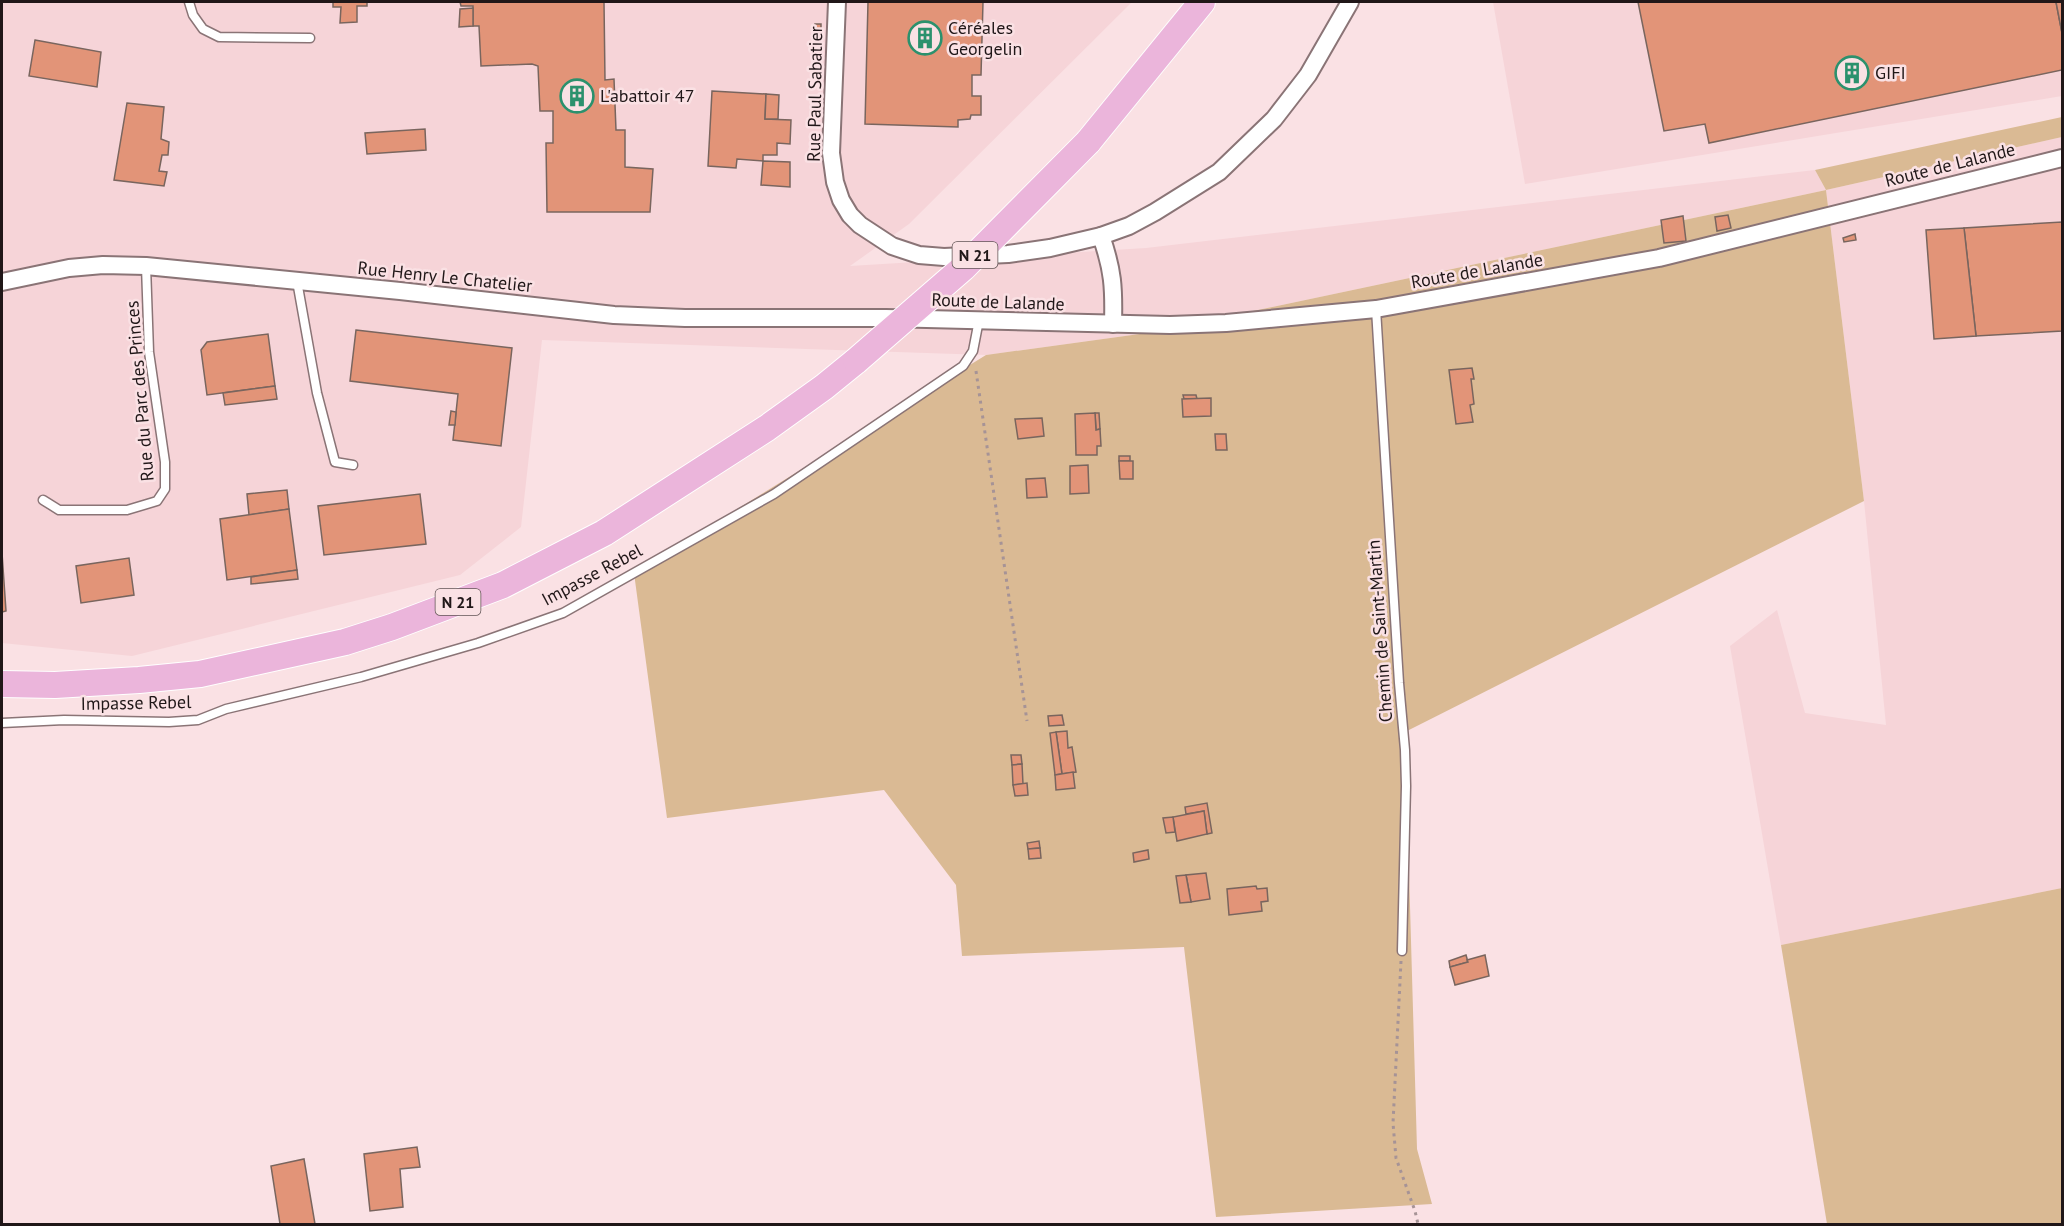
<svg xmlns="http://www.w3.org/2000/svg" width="2064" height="1226" font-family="'PT Sans',sans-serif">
<rect width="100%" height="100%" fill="#fae1e4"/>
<g fill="#f6d4d8">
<polygon points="2,2 1132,2 909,224 850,266 1146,248 1815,170 1826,190 2062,137 2062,888 1781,945 1730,646 1777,610 1805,713 1886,725 1864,501 1826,190 1154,332 986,355 542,340 521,527 460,575 132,656 2,643"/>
<polygon points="1493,2 2062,2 2062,96 1525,184"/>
</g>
<g fill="#daba94">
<polygon points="2062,117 2062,137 1826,190 1864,501 1405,732 1417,1149 1432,1204 1216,1217 1184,947 962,956 956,885 884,790 667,818 634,573 986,355 1154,332 1826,190 1815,170"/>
<polygon points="2062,888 2062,1224 1827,1224 1781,945"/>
</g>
<g fill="#e29478" stroke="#79655e" stroke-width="1.5">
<polygon points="333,2 367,2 367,6 357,6 357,22 340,23 341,7 333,7"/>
<polygon points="460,2 604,2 605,80 614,79 616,130 625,130 625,167 653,169 650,212 547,212 546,143 553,143 553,111 540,111 538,66 532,64 481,66 479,26 473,26 473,6 461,6"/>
<polygon points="868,2 983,2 981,75 972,75 972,96 981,96 981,115 971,115 970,119 958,120 958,127 865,124"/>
<polygon points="1638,2 2056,2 2062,33 2062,70 1709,143 1705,124 1664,131"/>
<polygon points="2056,2 2062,2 2062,33"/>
<polygon points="473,8 473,26 459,27 460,9"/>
<polygon points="815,24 821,24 821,32 815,31"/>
<polygon points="35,40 101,52 97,87 29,76"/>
<polygon points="712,91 766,94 765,119 791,120 790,144 777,143 777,155 763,155 763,161 737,159 736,168 708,166"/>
<polygon points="766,94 779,95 778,119 765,119"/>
<polygon points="127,103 164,107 161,139 169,142 168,155 162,155 159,171 167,172 164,186 114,180"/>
<polygon points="425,129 426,150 367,154 365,133"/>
<polygon points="763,161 790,162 790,187 761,185"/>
<polygon points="1728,215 1731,228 1717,231 1715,217"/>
<polygon points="1683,216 1686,241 1664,243 1661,220"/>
<polygon points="2062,222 2062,331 1976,336 1964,228"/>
<polygon points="1964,228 1976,336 1934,339 1926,230"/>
<polygon points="1855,234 1856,240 1844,242 1843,238"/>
<polygon points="356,330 512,348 501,446 453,440 458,394 350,381"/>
<polygon points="268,334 275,386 207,395 201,350 207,342"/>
<polygon points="1472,368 1474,379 1471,379 1474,404 1470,405 1473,422 1456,424 1449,370"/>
<polygon points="275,386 277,399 225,405 223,393"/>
<polygon points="1183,395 1196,395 1197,399 1184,399"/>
<polygon points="1211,398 1211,416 1183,417 1182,399"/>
<polygon points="451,411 456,412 455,425 449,425"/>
<polygon points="1095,413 1099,413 1100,429 1096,430"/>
<polygon points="1095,413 1096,430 1100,429 1101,446 1097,446 1097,455 1076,455 1075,414"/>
<polygon points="1042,418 1044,436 1018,439 1015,419"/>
<polygon points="1215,434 1226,434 1227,450 1216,450"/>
<rect x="1119" y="456" width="11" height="5"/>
<polygon points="1119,461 1133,461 1133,479 1120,479"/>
<polygon points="1088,465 1089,493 1070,494 1070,466"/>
<polygon points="1045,478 1047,497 1027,498 1026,479"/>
<polygon points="287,490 289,509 249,515 247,494"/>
<polygon points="420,494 426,544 324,555 318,506"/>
<polygon points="289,509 297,570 227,580 220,519"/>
<polygon points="2,553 6,611 2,612"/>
<polygon points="129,558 134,595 81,603 76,566"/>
<polygon points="297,570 298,579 251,584 251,577"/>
<polygon points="1062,715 1064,725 1049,726 1048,716"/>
<polygon points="1067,731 1068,748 1072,747 1076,772 1062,774 1056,732"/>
<polygon points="1056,732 1062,774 1055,775 1050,733"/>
<polygon points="1011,755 1021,755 1022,764 1012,765"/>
<polygon points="1022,764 1023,784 1013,785 1012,765"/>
<polygon points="1073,772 1075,788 1056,790 1055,775"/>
<polygon points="1027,783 1028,795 1015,796 1013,785"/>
<polygon points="1207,803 1212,833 1207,834 1204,811 1186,814 1185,807"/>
<polygon points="1204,811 1207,834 1177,841 1173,817"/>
<polygon points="1173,817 1175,832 1166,833 1163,818"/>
<polygon points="1039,841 1040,848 1028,849 1027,843"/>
<polygon points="1040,848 1041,858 1029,859 1028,849"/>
<polygon points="1148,850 1149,859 1134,862 1133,853"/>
<polygon points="1206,873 1210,899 1191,902 1186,875"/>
<polygon points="1186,875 1191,902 1180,903 1176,876"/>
<polygon points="1256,886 1257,889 1267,888 1268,901 1261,902 1262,911 1229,915 1227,889"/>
<polygon points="1466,955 1468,962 1450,967 1449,961"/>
<polygon points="1485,955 1489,976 1455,985 1450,967 1468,962 1467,960"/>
<polygon points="417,1147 420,1167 400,1169 403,1207 370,1211 364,1154"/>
<polygon points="304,1159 315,1224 280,1224 271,1166"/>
</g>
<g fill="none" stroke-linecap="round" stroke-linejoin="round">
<defs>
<g id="service">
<polyline points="189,2 193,15 203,29 219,37 310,38"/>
<polyline points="297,281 317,393 335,462 353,465"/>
<polyline points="1376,309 1399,683 1405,750 1406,786 1402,951"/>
<polyline points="43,500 59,510 127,510 157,501 165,489 165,462 149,352 146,266"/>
<polyline points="2,723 64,720 169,722 198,720 226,709 361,677 478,643 563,613 774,494 963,366 973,351 979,320"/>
</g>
<g id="minor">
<polyline points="837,2 831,153 835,182 841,200 850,215 860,225 892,246 919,255 944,257 1008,254 1050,248 1101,236 1129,226 1155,212 1219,172 1274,119 1308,75 1350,2"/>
<path d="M1101 236C1113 270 1114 288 1113 324"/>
<polyline points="2,282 69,268 103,265 146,266 400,291 614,315 685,318 886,318 1170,325 1226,323 1376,309 1659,258 2062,158"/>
</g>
<g id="primary">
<polyline points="1088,142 1202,2"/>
<polyline points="2,684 55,685 139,680 200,674 345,642 392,627 503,585 604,533 767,428 824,387 856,361"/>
</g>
</defs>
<use href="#service" stroke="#8a7476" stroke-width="11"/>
<use href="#minor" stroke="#8a7476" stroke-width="20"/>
<use href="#primary" stroke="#fff" stroke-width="28"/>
<g stroke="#a69396" stroke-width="3" stroke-dasharray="3 4.5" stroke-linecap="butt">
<polyline points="976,371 1027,721"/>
<polyline points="1401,961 1393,1123 1396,1158 1415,1211 1418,1224"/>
</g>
<use href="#service" stroke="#fff" stroke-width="8"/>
<use href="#minor" stroke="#fff" stroke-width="16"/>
<use href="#primary" stroke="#ebb5db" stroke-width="26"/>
<defs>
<polyline id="primary-bridge" points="856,361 963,268 1088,142"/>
</defs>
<use href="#primary-bridge" stroke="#fff" stroke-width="28" stroke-linecap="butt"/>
<use href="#primary-bridge" stroke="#ebb5db" stroke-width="26"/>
</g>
<defs>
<symbol id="building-ring" viewBox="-11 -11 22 22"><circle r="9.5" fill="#fae1e4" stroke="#2b916d" stroke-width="1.5"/><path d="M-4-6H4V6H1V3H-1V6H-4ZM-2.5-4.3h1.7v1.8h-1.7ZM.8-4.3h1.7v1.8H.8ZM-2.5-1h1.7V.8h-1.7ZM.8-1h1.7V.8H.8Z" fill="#2b916d"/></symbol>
</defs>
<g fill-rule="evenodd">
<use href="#building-ring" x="906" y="19" width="38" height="38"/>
<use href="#building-ring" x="1833" y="54" width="38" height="38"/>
<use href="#building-ring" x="558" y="77" width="38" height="38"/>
</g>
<g text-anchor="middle" stroke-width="5" stroke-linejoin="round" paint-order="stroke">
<g fill="#fae1e4" stroke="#615455" stroke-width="1.5">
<rect x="952.5" y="242" width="45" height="26" rx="4.5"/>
<rect x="435.5" y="589" width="45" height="26" rx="4.5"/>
</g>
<g font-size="16" font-weight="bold" fill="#201718">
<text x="975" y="261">N 21</text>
<text x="458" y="608">N 21</text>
</g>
<g font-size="18" fill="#201718" stroke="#fae1e4" text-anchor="start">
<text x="948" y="34">Céréales<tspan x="948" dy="21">Georgelin</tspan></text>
<text x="1875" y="79">GIFI</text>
<text x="600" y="102">L'abattoir 47</text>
</g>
<g font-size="18" fill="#201718" stroke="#fae1e4">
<text transform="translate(815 94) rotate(-89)" y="6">Rue Paul Sabatier</text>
<text transform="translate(1950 165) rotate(-14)" y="6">Route de Lalande</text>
<text transform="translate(1477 271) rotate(-10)" y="6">Route de Lalande</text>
<text transform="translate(445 277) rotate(6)" y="6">Rue Henry Le Chatelier</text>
<text transform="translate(998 302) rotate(2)" y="6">Route de Lalande</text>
<text transform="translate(140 391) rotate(-95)" y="6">Rue du Parc des Princes</text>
<text transform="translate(592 575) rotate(-28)" y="6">Impasse Rebel</text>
<text transform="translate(1380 631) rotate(-94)" y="6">Chemin de Saint-Martin</text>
<text transform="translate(136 703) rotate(-1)" y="6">Impasse Rebel</text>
</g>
</g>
<rect width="2064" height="1226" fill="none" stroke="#201718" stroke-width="6"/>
</svg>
